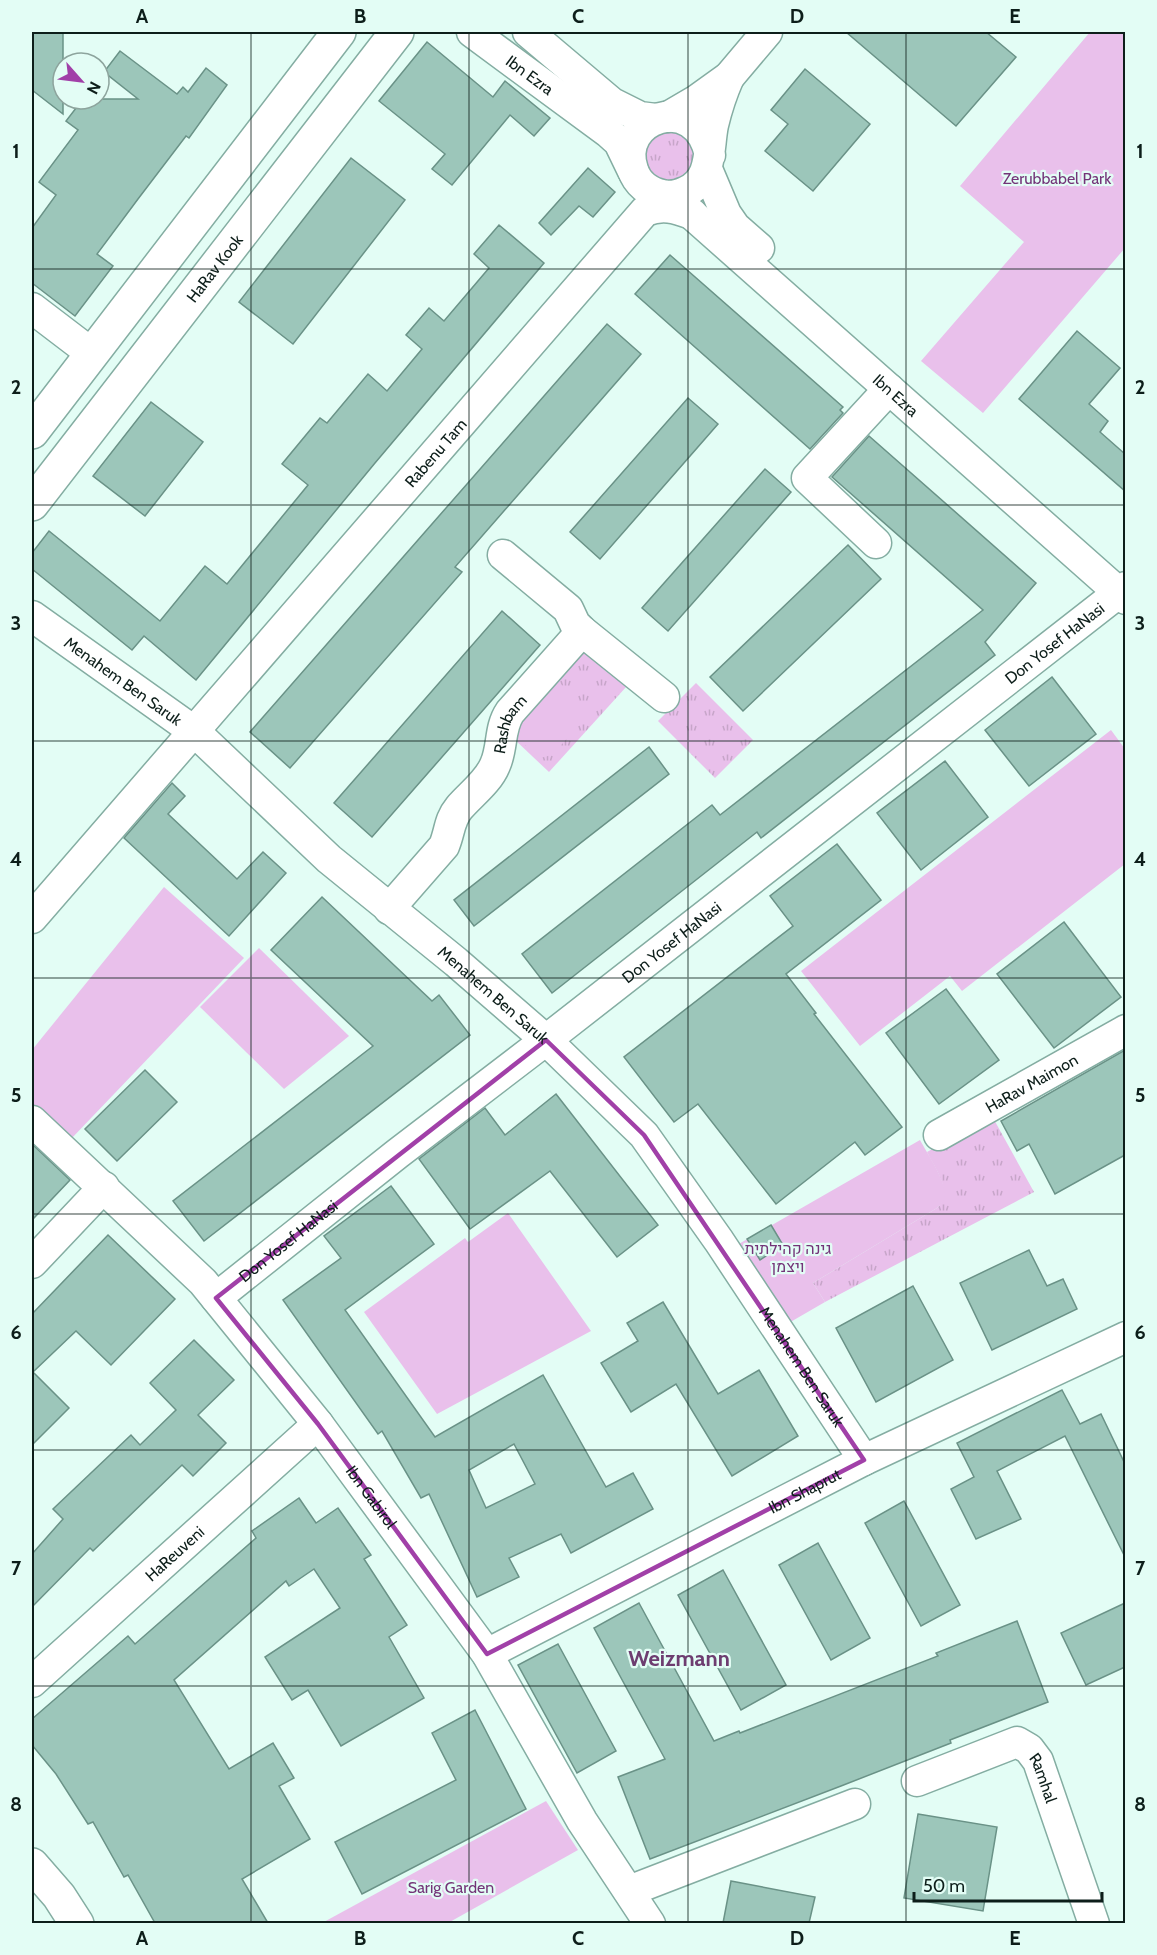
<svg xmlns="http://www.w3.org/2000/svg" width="1157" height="1955" font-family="Cabin,Heebo,sans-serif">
<defs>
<pattern id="grass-tufts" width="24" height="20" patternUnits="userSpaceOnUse" patternTransform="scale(1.5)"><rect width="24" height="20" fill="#e9c0eb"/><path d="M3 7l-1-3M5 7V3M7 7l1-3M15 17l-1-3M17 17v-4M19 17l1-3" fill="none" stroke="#c7a5c9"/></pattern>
</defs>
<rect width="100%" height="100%" fill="#e3fdf5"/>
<g fill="url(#grass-tufts)">
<path d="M665 132H674L689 139 697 163 679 184 648 175C645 153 640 141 665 132Z"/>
<polygon points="580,642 627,686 549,772 514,739"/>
<polygon points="696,683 753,740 715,778 658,721"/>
<path d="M992 1116 1034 1192 825 1302 813 1283 937 1208C954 1192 935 1169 927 1152Z"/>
</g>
<g fill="#e9c0eb">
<polygon points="1090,32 1125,32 1125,248 983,413 921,361 1024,242 960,186"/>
<polygon points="552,676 591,712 552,755 540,758 516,737 513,719"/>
<polygon points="1111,730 1125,749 1125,864 962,991 950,976 860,1046 801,971"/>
<polygon points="164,887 244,958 71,1139 32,1104 32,1050"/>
<polygon points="259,948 349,1036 284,1089 200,1007"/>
<path d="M920 1140C927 1153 946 1181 945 1195 944 1201 941 1204 937 1208L813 1283 825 1302 787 1324 737 1245Z"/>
<polygon points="508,1213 591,1331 437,1414 364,1312 465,1238 468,1242"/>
<polygon points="546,1801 578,1850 448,1923 322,1923"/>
</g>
<g fill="#9cc6ba" stroke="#6a9287" stroke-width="1.5" fill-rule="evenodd">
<polygon points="32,32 63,32 63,114 32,90"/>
<polygon points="846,32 986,32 1016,57 956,126"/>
<polygon points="427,42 493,97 505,81 550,118 534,136 510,115 452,185 432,169 445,154 379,101"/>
<polygon points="120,51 177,94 183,87 188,92 206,68 227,85 189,138 186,136 138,199 97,254 113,266 75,316 32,283 32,228 56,195 39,182 78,130 66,121 83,99 138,99 104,72"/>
<polygon points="805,69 870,124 813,191 765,151 788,124 771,110"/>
<polygon points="351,158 405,200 293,344 239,302"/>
<polygon points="588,168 615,192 593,217 579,206 551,235 539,223"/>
<polygon points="499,225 544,263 375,463 196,680 144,636 132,650 32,569 32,553 49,531 160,621 205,566 227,584 308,485 282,464 320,418 327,423 368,374 387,391 422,349 406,335 429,308 444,321 489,268 474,254"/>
<polygon points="670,255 843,407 840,410 843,413 810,449 635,294"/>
<polygon points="607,324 641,354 455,567 462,572 290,768 250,732"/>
<polygon points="1077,331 1120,368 1089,404 1108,421 1100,432 1125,454 1125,491 1019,399"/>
<polygon points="688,398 718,424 600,559 570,532"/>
<polygon points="151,402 203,442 145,516 93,476"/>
<polygon points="869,436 1036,583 985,642 995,655 761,838 757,832 552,993 522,954 712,805 720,815 983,610 832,477"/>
<polygon points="765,469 791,492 668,631 642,608"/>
<polygon points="848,545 881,579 743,711 710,677"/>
<polygon points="502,611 540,645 372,837 334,803"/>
<polygon points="1052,677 1096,734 1029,786 985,730"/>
<polygon points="649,747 669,774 474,926 454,900"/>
<polygon points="945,761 988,817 921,870 877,813"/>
<polygon points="172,783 185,796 168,814 237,879 263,852 286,873 229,936 124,838"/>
<polygon points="837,844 881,900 786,974 816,1013 814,1014 902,1127 865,1155 855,1142 776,1204 698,1104 674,1122 624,1057 793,926 770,896"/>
<polygon points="322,897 432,1001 439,995 470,1035 204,1241 173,1201 373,1046 271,950"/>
<polygon points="1064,922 1121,997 1054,1048 997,974"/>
<polygon points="946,989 999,1060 939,1104 886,1033"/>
<polygon points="1125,1050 1125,1155 1055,1194 1029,1144 1017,1151 1001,1121"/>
<polygon points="145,1070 177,1102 117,1161 85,1129"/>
<polygon points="556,1094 658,1225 617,1257 550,1171 470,1229 419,1159 485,1108 505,1135"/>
<polygon points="32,1144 70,1180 32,1220"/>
<path d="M391 1186 434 1244 345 1310 435 1437 543 1375 606 1487 633 1473 653 1509 571 1553 561 1534 509 1558 519 1577 477 1597 429 1494 421 1498 382 1431 378 1434 283 1300 341 1258 324 1236ZM514 1444 535 1484 486 1508 469 1470Z"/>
<polygon points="771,1225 783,1245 760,1260 747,1239"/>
<polygon points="108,1235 175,1299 111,1365 76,1331 33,1372 69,1408 32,1445 32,1314"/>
<polygon points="1029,1250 1047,1286 1063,1279 1077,1309 992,1350 960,1283"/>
<polygon points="913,1286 953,1360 876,1402 836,1328"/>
<polygon points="663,1302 718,1394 759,1370 798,1436 732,1476 676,1384 631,1412 601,1363 638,1341 627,1323"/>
<polygon points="194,1340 234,1380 198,1415 226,1443 193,1476 182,1465 93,1551 90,1548 32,1607 32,1554 63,1519 53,1509 131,1435 140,1445 176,1410 150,1383"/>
<polygon points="1062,1390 1080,1424 1101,1414 1125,1464 1125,1557 1065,1436 997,1471 1021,1519 976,1539 951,1489 974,1477 957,1443"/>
<polygon points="299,1498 316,1523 338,1508 371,1555 364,1559 407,1625 389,1637 424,1698 341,1746 308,1690 292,1700 265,1657 340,1608 314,1569 289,1586 286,1581 174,1680 229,1769 273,1743 294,1778 279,1786 310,1839 242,1879 268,1923 155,1923 128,1875 124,1877 93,1822 88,1824 56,1774 32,1745 32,1719 128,1636 135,1644 256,1538 252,1531"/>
<polygon points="904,1501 960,1605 921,1626 865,1523"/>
<polygon points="818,1543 870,1638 831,1660 779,1565"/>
<polygon points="723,1570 786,1685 741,1710 678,1595"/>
<polygon points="639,1603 714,1741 739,1731 740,1733 938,1656 936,1653 1017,1621 1048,1702 950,1740 951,1743 841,1786 650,1859 618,1777 665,1759 594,1628"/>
<polygon points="1125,1603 1125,1667 1086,1685 1061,1633"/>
<polygon points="558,1644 616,1751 577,1773 518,1665"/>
<polygon points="475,1710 526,1809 362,1894 335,1842 456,1780 432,1733"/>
<polygon points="918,1814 997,1827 983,1911 904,1898"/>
<polygon points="731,1881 815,1897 809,1923 723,1923"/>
</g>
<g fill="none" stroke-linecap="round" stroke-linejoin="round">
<defs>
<g id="minor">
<path id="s1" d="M472 32 609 133 619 142 633 171"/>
<polyline points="528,32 612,103 640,117 656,119"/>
<polyline points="668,117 697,100 729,77 767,32"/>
<path d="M710 155C696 89 615 118 633 170 637 183 649 193 663 195 670 197 678 195 685 192 713 181 708 149 713 125 717 108 722 93 729 77"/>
<polyline points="707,169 726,214 735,227 759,248"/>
<path id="s2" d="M678 202 1126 599"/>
<polyline points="32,308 91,353"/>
<polyline points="876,543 807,478 889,389"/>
<polyline points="503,555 568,609 575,624 582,631 664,697"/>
<path id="s3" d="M32 616 195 732 329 859 456 962 546 1040 644 1135 719 1241 864 1460"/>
<path id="s4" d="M389 909 444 846C450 832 449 820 459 808 471 794 488 782 495 765 503 748 499 728 510 712L582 631"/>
<path id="s5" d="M32 918 645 211C663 204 675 208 692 214"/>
<path id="s6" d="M32 1121 203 1282 318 1424 487 1654 582 1821 650 1924"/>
<path id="s7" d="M939 1135 1126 1030"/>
<polyline points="32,1263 104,1187"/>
<path id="s8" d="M216 1298 397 1154 546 1040 1126 587"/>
<path id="s9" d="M487 1654 864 1460 1126 1337"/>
<path id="s10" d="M32 1682 318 1424"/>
<path id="s11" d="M917 1781 1017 1742 1029 1749 1038 1761 1094 1924"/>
<polyline points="629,1891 855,1804"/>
</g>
<polyline id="tertiary" points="32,1865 59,1896 77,1924"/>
<g id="secondary">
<polyline points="32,432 339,32"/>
<path id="s12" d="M32 504 397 32"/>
</g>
</defs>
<use href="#minor" stroke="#84ada2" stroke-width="33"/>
<use href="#tertiary" stroke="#84ada2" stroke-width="36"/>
<use href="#secondary" stroke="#84ada2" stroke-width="36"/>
<use href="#minor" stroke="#fff" stroke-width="30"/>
<use href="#tertiary" stroke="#fff" stroke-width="33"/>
<use href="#secondary" stroke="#fff" stroke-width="33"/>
</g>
<path fill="none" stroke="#a140a8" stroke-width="4.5" stroke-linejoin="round" d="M546 1040 644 1135 864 1460 487 1654 318 1424 216 1298Z"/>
<path fill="none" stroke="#0d1e1a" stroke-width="1.5" stroke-opacity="0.55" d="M251 32V1924M469 32V1924M688 32V1924M906 32V1924M32 269H1126M32 505H1126M32 741H1126M32 978H1126M32 1214H1126M32 1450H1126M32 1686H1126"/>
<g text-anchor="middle" stroke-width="4.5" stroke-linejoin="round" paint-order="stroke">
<g font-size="16" fill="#0d1e1a" stroke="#e3fdf5">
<text dy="6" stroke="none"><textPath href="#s1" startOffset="72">Ibn Ezra</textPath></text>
<text dy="6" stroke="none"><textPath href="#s12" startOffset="298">HaRav Kook</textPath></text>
<text dy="6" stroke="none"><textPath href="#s2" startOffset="291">Ibn Ezra</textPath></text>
<text dy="6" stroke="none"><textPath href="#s5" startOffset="616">Rabenu Tam</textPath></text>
<text dy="6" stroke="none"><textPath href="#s8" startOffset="1064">Don Yosef HaNasi</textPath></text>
<text dy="6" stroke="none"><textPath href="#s3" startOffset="112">Menahem Ben Saruk</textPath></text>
<text dy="6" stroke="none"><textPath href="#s4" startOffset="225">Rashbam</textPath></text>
<text dy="6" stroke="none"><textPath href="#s8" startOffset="578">Don Yosef HaNasi</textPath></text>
<text dy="6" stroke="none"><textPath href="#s3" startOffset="598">Menahem Ben Saruk</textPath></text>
<text dy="6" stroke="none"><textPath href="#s7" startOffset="106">HaRav Maimon</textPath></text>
<text dy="6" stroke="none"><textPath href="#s8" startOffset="92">Don Yosef HaNasi</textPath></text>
<text dy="6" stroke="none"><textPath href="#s3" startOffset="1084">Menahem Ben Saruk</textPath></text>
<text dy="6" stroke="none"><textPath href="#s9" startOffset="357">Ibn Shaprut</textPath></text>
<text dy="6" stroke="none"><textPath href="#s6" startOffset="508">Ibn Gabirol</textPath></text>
<text dy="6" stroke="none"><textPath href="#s10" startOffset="192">HaReuveni</textPath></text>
<text dy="6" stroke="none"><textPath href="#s11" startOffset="154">Ramhal</textPath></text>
</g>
<g font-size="16" fill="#733478" stroke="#e3fdf5">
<text x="1057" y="184">Zerubbabel Park</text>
<text x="788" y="1254">גינה קהילתית<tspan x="788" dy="18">ויצמן</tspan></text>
<text x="451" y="1893">Sarig Garden</text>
</g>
<g font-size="22" font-weight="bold" fill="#6d3d70" stroke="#e3fdf5">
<text x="679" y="1666">Weizmann</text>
</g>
</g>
<rect width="1157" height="1955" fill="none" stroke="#e3fdf5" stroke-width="66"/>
<g transform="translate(81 81) rotate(118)"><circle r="28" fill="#e3fdf5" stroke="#8da49d" stroke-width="1.5"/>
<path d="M0-4.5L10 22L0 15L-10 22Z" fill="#a140a8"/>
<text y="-9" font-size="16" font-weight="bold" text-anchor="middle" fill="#0d1e1a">N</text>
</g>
<path d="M914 1892v9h188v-9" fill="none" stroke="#0d1e1a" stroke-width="3"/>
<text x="923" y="1892" font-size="18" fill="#0d1e1a" stroke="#e3fdf5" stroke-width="4.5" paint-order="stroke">50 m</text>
<rect x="33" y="33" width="1091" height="1889" fill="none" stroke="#0d1e1a" stroke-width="2"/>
<g font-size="20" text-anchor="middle" font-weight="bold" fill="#0d1e1a">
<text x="142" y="23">A</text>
<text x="360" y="23">B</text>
<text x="578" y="23">C</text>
<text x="797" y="23">D</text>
<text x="1015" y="23">E</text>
<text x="16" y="158">1</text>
<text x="1140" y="158">1</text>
<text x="16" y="394">2</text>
<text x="1140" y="394">2</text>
<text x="16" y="630">3</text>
<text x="1140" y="630">3</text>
<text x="16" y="866">4</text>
<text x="1140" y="866">4</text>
<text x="16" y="1102">5</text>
<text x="1140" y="1102">5</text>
<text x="16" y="1339">6</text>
<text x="1140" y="1339">6</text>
<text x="16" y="1575">7</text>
<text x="1140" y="1575">7</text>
<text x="16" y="1811">8</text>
<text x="1140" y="1811">8</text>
<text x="142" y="1945">A</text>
<text x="360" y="1945">B</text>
<text x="578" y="1945">C</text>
<text x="797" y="1945">D</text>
<text x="1015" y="1945">E</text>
</g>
</svg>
